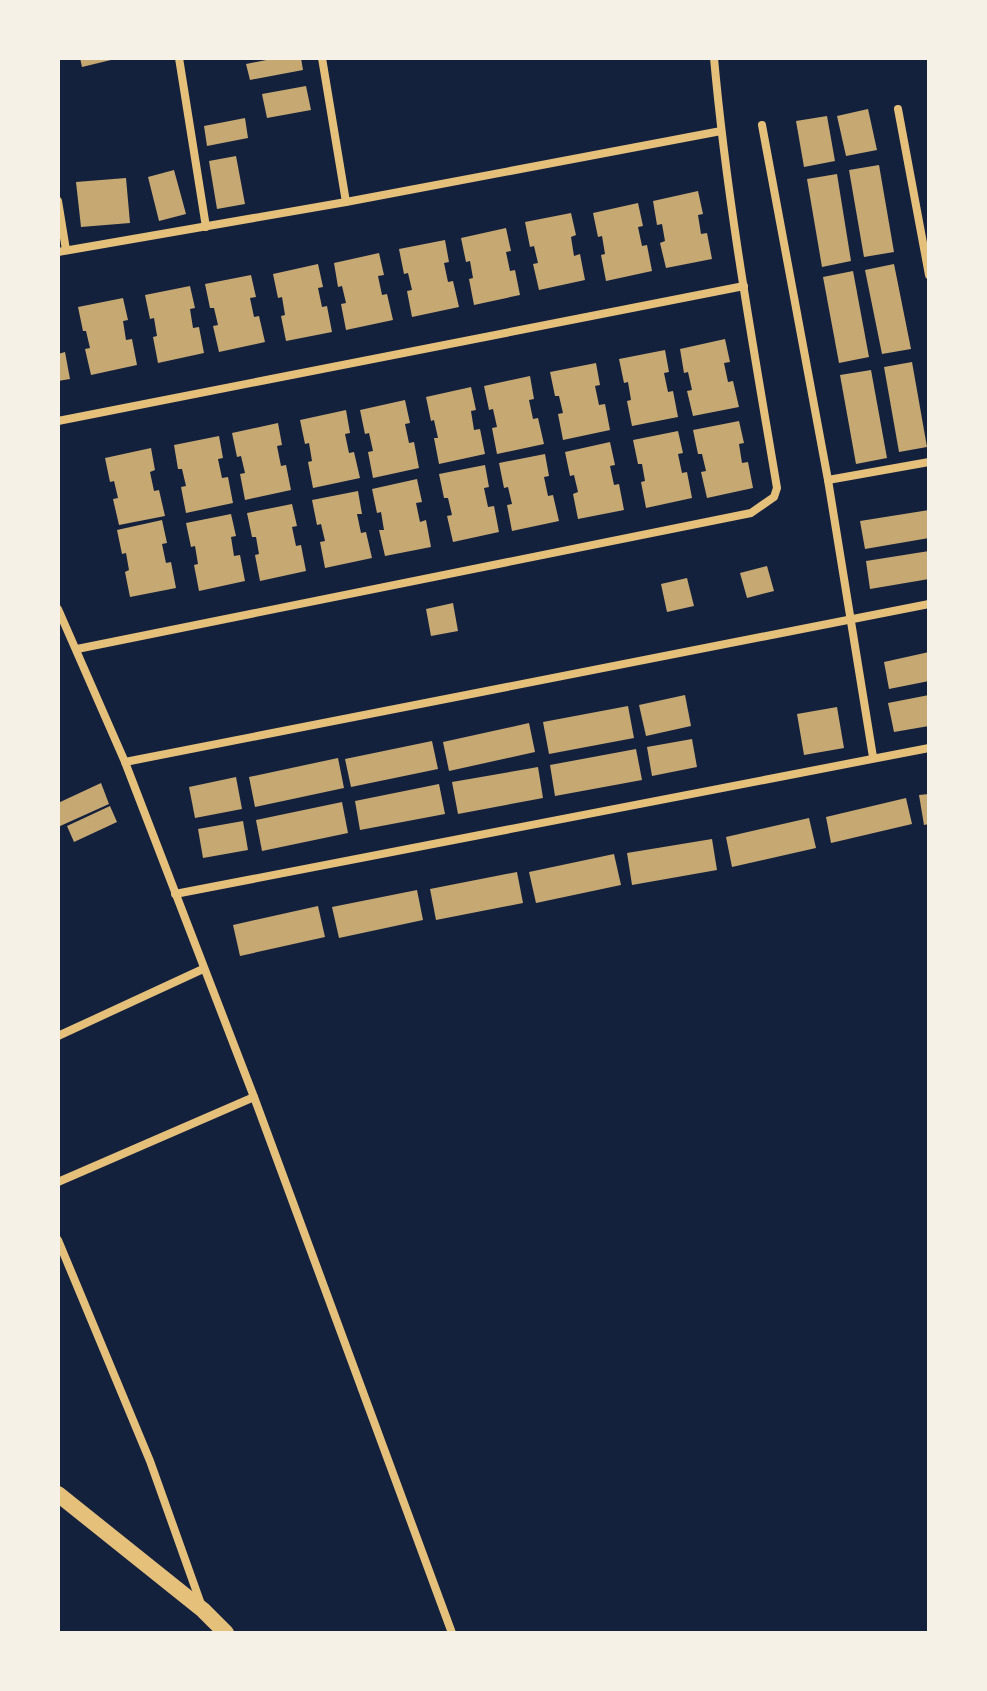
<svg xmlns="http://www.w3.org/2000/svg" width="987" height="1691" font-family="Cabin,sans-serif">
<rect width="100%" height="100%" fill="#14213d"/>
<g fill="#c6a872">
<polygon points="80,58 115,58 115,59 82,67"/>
<polygon points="276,58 301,58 303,70 250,80 246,64"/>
<polygon points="306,86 311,110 267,118 262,94"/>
<polygon points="868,109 877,150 846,156 837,116"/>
<polygon points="827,116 835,161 804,167 796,121"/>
<polygon points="245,118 248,138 207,146 204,126"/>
<polygon points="236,156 245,204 217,209 209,161"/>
<polygon points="879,165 894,252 864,257 849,170"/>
<polygon points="174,170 186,214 159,221 148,177"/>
<polygon points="837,174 851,261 822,267 807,179"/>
<polygon points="126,178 130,223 81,227 76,182"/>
<polygon points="698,191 703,214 698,215 701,234 707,233 712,259 666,268 660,243 665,241 662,224 657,225 653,201"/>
<polygon points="638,203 643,226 638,227 642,246 647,245 652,271 606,281 601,255 605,254 602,236 598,237 593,213"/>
<polygon points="571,213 576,235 571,237 574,256 580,254 585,280 539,290 533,264 538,263 534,246 530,247 525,222"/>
<polygon points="506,228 511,251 506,252 510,271 515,270 520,295 474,305 469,279 473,278 470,261 466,262 461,238"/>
<polygon points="445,240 449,262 444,263 448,282 453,281 459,307 412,317 407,291 412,290 408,273 404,274 399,249"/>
<polygon points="379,253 384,275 378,276 382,295 387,294 393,320 346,330 341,304 346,303 342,286 338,287 334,263"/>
<polygon points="318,264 323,287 318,288 322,307 327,306 332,332 286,341 281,316 285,315 282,297 278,298 273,274"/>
<polygon points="894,264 911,349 882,354 865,270"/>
<polygon points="853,271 869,357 839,363 823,277"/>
<polygon points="251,275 256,297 250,298 254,317 259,316 265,342 219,352 213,326 218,325 214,308 210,308 205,284"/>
<polygon points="190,286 195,308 190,309 193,328 199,327 204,353 158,363 153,337 157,336 154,318 150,319 145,295"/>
<polygon points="123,298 128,320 123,321 126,340 132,339 137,365 91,375 85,349 90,348 86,331 83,331 78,307"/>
<polygon points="725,339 730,362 724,363 728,382 733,381 739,407 693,416 687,391 692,390 688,372 684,373 680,349"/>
<polygon points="665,350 669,372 664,373 668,392 673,391 678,417 632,426 627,401 631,400 628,382 624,383 619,359"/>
<polygon points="65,352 70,379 58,381 58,354"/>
<polygon points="912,362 927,447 899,452 884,367"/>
<polygon points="596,363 600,385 595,386 599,405 605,404 610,430 563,440 558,414 563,413 559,396 555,396 550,372"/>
<polygon points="871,370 887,458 856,464 840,375"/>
<polygon points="530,376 534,399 529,400 533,419 538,418 544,444 497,454 492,428 497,427 493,409 489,410 484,386"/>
<polygon points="471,387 476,410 471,411 474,430 480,429 485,454 439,464 434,438 438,438 434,420 431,421 426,397"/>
<polygon points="405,400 410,423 405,424 409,443 414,442 419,468 373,478 368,452 373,451 369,433 365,434 360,410"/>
<polygon points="346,410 350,433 345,434 349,453 354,452 360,478 313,488 308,462 312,461 309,443 305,444 300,420"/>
<polygon points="739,421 744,443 739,444 742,463 748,462 753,488 707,498 701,472 706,471 702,454 698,454 693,430"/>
<polygon points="278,423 282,445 277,446 281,466 286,465 291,490 245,500 240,474 245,473 241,456 237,457 232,433"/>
<polygon points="678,431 683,453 678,454 682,473 687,472 692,498 646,508 641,482 645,481 642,464 638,464 633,440"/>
<polygon points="219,436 223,458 218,459 222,478 228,477 233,503 186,513 181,487 186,486 182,469 178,469 174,445"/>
<polygon points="610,442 615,465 610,466 614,485 619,484 624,510 578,519 573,494 578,492 574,475 570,476 565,452"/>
<polygon points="151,448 155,470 150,472 154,491 159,490 165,516 119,525 113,499 118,498 114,481 110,482 105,458"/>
<polygon points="545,454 549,476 544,477 548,496 553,495 559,521 512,531 507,505 512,504 508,487 504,488 499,463"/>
<polygon points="485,465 489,487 484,488 488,507 494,506 499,532 453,542 447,516 452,515 448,498 444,498 439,474"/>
<polygon points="417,479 422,502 416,503 420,522 426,520 431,547 385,556 379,530 384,530 381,512 377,513 372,489"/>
<polygon points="358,491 362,514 357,514 361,533 366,532 372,558 325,568 320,542 325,541 321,524 317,525 312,500"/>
<polygon points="292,504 297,526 292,527 296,546 301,545 306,571 260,581 255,555 259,554 256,537 252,537 247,513"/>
<polygon points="929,510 929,538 865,549 860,521"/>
<polygon points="231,514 236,536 231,537 234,556 240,555 245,581 199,591 194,565 198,564 195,546 191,547 186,523"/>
<polygon points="162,520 167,543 162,544 166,563 171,562 176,588 130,597 125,572 129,570 126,553 122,554 117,530"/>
<polygon points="929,551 929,579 870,589 866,561"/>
<polygon points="767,566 774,591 747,598 740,573"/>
<polygon points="687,578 694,606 667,612 661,584"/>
<polygon points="453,603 458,631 431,636 426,609"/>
<polygon points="929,652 929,681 889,689 884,662"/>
<polygon points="685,695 691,726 646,736 639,705"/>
<polygon points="929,695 929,726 894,732 888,703"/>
<polygon points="628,706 634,738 549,754 543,722"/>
<polygon points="837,707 844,748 804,755 797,714"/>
<polygon points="529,723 535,752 449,771 443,742"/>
<polygon points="692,739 697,767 652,776 647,747"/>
<polygon points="432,741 438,769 351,787 345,759"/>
<polygon points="636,749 642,780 555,796 550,765"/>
<polygon points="338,758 344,788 255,807 249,777"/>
<polygon points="538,767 543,798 458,814 452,782"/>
<polygon points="236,777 242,809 195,818 189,787"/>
<polygon points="101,783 109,804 58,827 58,803"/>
<polygon points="439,784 445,814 360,830 355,801"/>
<polygon points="929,794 929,824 924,825 919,795"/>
<polygon points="906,798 912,824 831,843 826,817"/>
<polygon points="342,802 348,833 262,851 256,820"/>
<polygon points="110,806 117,822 74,842 67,826"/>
<polygon points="809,818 816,848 732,867 726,837"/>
<polygon points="243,821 248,850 203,858 198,829"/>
<polygon points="712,839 717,870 632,885 627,853"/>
<polygon points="614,854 621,885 536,903 529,872"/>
<polygon points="517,872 523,903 436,920 430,889"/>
<polygon points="417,890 423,920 339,938 332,907"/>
<polygon points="318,906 325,937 240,956 233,925"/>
</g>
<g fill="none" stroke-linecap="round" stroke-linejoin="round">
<g stroke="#e5c07b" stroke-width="8">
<polyline points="179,58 206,227"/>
<polyline points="322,58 346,202"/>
<polyline points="898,109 929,275"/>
<polyline points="762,125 828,480 873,757"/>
<polyline points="58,201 66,250"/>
<polyline points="58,252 346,202 721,131"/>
<polyline points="58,421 744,286"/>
<polyline points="828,480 929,462"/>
<polyline points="58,609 125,762 254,1097 452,1633"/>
<path d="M77 649 751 513 774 497 777 488C753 345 727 202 714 58"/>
<polyline points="125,762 929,604"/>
<polyline points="175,894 929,748"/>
<polyline points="58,1036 203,969"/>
<polyline points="58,1182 254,1097"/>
<polyline points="58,1240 150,1461 201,1604"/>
</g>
<polyline stroke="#e5c07b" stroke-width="16" points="58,1494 203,1610 226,1633"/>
</g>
<rect width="987" height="1691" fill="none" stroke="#f6f1e7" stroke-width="120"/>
</svg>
